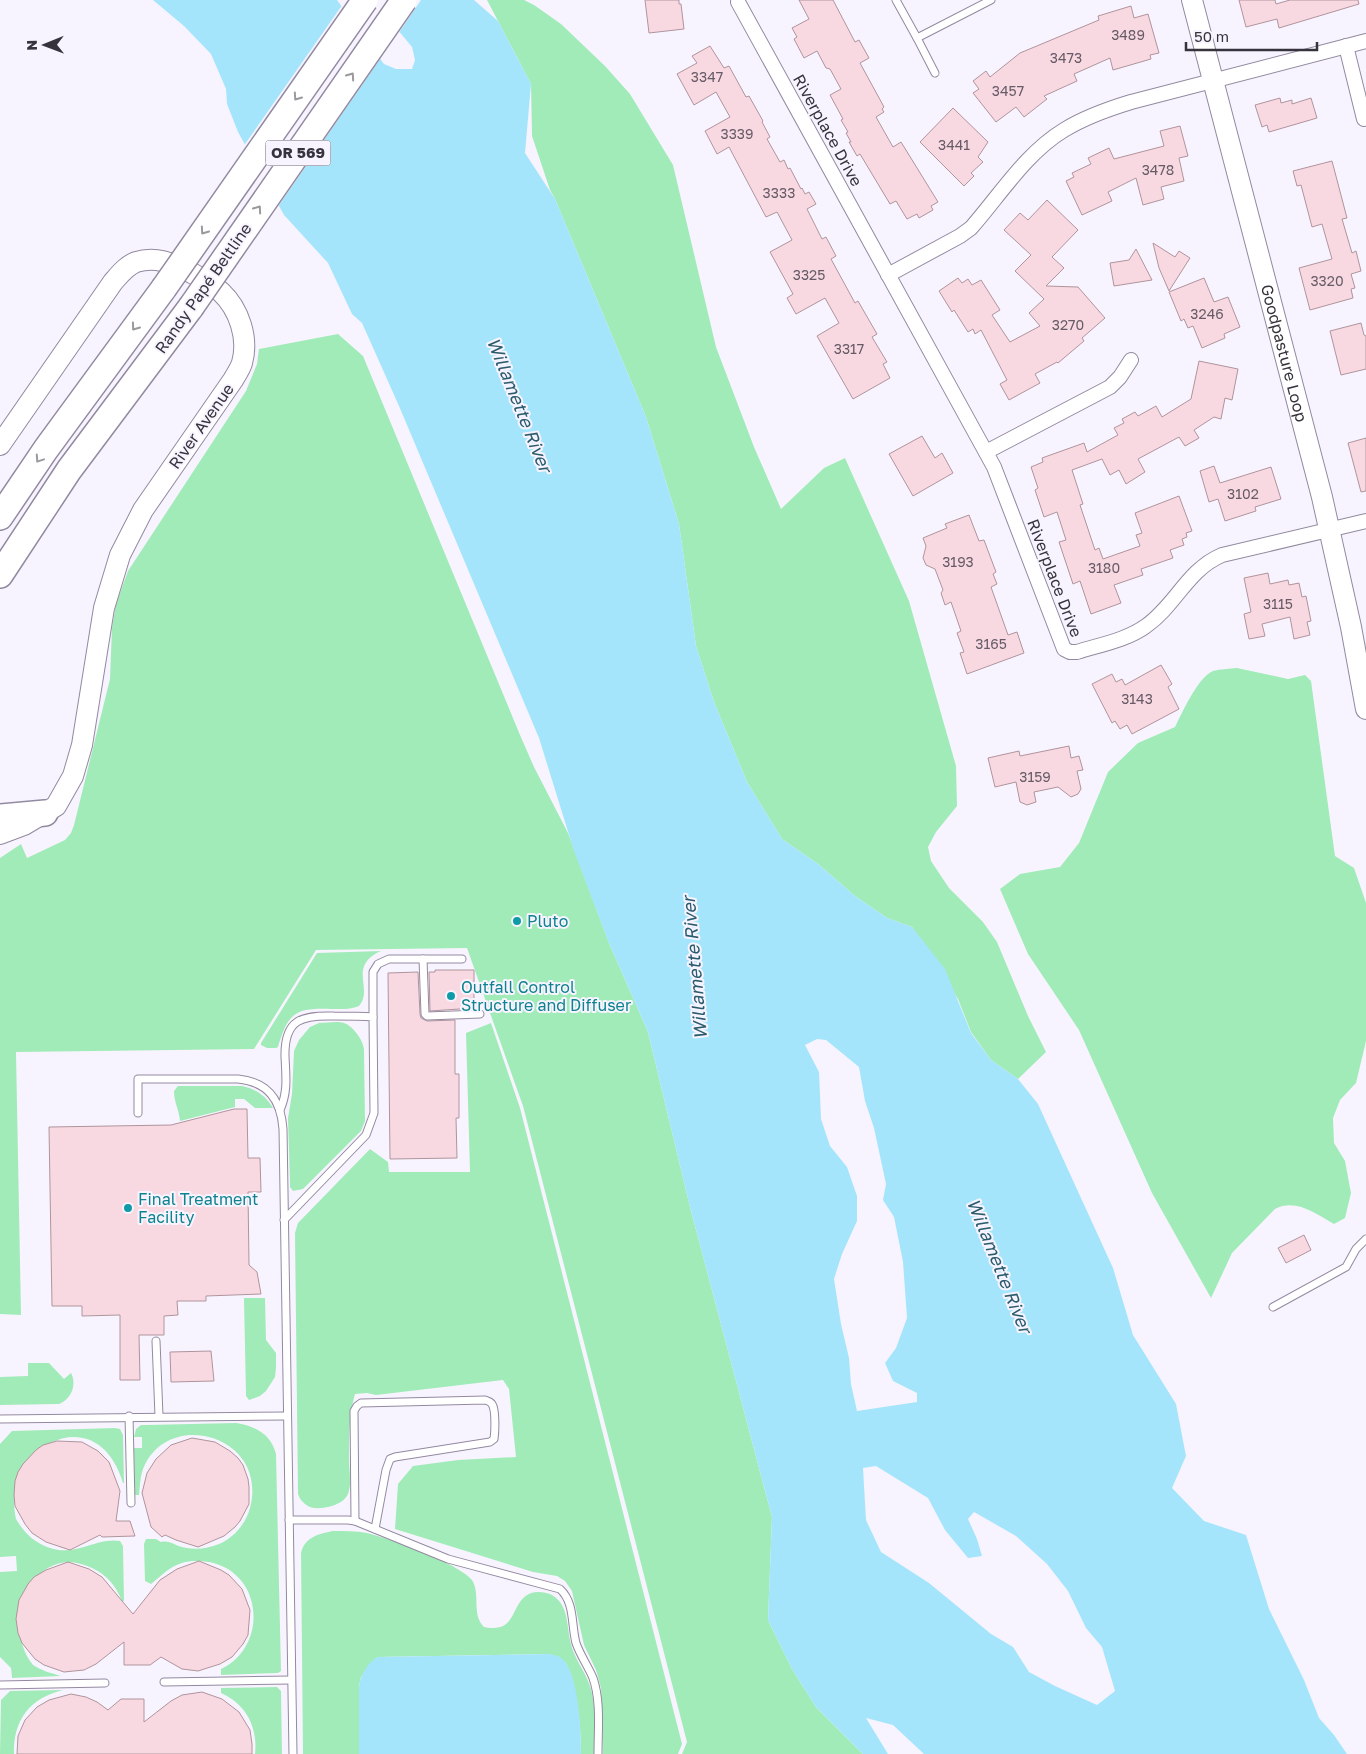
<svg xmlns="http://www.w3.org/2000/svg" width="1366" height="1754" font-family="'Golos Text',sans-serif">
<rect width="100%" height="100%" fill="#f8f4ff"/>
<g fill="#a1ebb8">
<polygon points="487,0 524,0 534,5 561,24 605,66 630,94 673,165 716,347 754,447 781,509 824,468 845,458 909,601 956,766 957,806 936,832 928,847 931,861 949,888 983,922 997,942 1028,1016 1046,1052 1018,1079 991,1060 971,1032 958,999 912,927 887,918 855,896 818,864 782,839 747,782 714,702 696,646 679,524 646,417 555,199 550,190 532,136 531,84"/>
<polygon points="338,334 363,356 520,735 534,767 568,833 609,943 648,1032 690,1207 772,1517 768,1620 792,1669 816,1707 863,1754 682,1754 687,1742 523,1106 467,948 316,950 254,1049 16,1052 21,1315 0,1314 0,858 21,844 27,858 65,840 71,833 74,825 110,679 112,628 116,604 128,571 246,391 257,364 259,349"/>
<path d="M1237 668 1288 679 1305 675 1311 681 1335 856 1354 868 1366 903V1041L1356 1083 1340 1100 1333 1118 1334 1143 1345 1161 1351 1193 1345 1218 1334 1224C1316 1214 1296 1198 1275 1209L1232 1253 1211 1298 1152 1193 1079 1030 1028 954 1000 889 1020 874 1060 867 1079 843 1108 772 1138 743 1175 727C1182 713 1198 677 1213 671 1220 669 1229 669 1237 668Z"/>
<path d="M381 951C347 966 374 989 359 1006 350 1010 341 1009 331 1009 296 1008 288 1012 278 1047L276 1048H267L261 1045V1043L317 953Z"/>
<path d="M319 1023C327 1023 337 1021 344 1023 353 1026 363 1040 364 1049L365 1121 361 1131 303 1189 293 1191 290 1187V1182L288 1118 292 1094 294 1051 299 1040 310 1027Z"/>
<path d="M491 1023 520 1108 682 1744 678 1754H603L601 1688 596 1670 584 1645 572 1591 565 1581 557 1576 533 1572 395 1529 398 1484 413 1466 458 1460 516 1457 509 1389 503 1380 376 1395 367 1393 355 1394C349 1415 349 1437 349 1459 349 1470 352 1484 348 1494 343 1505 326 1509 314 1508 307 1507 300 1501 298 1494L295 1233 298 1223 370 1149 388 1162 389 1172H470L466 1033Z"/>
<path d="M178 1086H242C256 1089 266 1096 273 1108H255L244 1099H235V1107L180 1121C179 1109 174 1103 174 1091Z"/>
<polygon points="244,1298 265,1298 266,1340 276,1353 276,1368 275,1377 266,1391 260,1396 249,1400 246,1396"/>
<path d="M28 1363H49L64 1379 71 1373C77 1384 72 1399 59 1404L0 1405V1377L28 1376Z"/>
<path d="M236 1423C255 1426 271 1434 276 1454L281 1671 278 1673 221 1675V1669C269 1646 263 1572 209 1562 201 1561 191 1560 182 1563 169 1567 161 1576 151 1584L145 1581 144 1544 146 1539H156L161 1542C169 1540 174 1545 182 1547 194 1550 207 1549 219 1544 234 1538 246 1523 250 1508 269 1436 168 1407 143 1469 140 1478 140 1486 139 1495H135L134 1448H142V1437H134L136 1429 141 1425H147Z"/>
<path d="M115 1428 120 1429 123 1435 124 1483H123C96 1394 0 1450 16 1519 24 1533 35 1543 50 1548 77 1557 95 1537 120 1541L123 1546 124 1601H122C116 1586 107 1575 92 1568 32 1539 0 1626 33 1665 42 1671 51 1673 61 1676L12 1678 11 1668 0 1657V1572L17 1571 16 1556 0 1557V1444L12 1431Z"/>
<path d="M333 1531C344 1531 356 1531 367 1533 388 1538 460 1564 472 1580 481 1594 471 1614 484 1627 519 1634 509 1602 531 1593 537 1591 544 1592 550 1594 570 1604 566 1626 571 1644 574 1658 585 1671 590 1686 597 1707 594 1732 594 1754H581C581 1722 577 1693 566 1663L550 1654 377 1657 361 1677 359 1686V1754H303L301 1553C305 1537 318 1534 333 1531Z"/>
<path d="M277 1687 281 1691 282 1754H255C258 1727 246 1704 221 1693V1688Z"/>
<path d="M63 1690C30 1698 13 1720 14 1754H0L1 1700 10 1691Z"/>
</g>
<g fill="#a5e5fc" fill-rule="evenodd">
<path d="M153 0H337L384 64 396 69H412L415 60 412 47 373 0H474L498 21 531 84 525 153 555 199 646 417 679 524 696 646 714 702 747 782 782 839 818 864 855 896 887 918 912 927 945 969 971 1033 991 1060 1018 1079 1038 1104 1113 1268 1133 1335 1176 1404 1186 1456 1172 1488 1204 1521 1246 1535 1269 1609 1304 1680 1319 1718 1334 1735 1347 1754H924L893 1725 866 1718 888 1754H863L816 1707 792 1669 768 1620 772 1517 690 1207 648 1032 609 943 574 851 539 738 399 406 362 323 352 314 328 263 284 215 238 132 227 104 226 89 211 54 184 26ZM817 1039 826 1040 859 1067 865 1101 874 1128 886 1184 883 1200 894 1217 903 1262 907 1318 896 1348 885 1363 893 1381 917 1393V1402L857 1411 851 1384 849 1358 841 1324 834 1279 842 1254 857 1221V1196L847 1167 830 1146 821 1119 819 1072 805 1045ZM876 1466 928 1498 945 1530 968 1558 982 1556 977 1539 968 1519 974 1512 1016 1536 1047 1564 1068 1591 1086 1628 1102 1647 1115 1691 1097 1705 1055 1686 1029 1672 1013 1647 991 1634 929 1583 881 1552 866 1520 863 1468Z"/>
<path d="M550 1654C553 1655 558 1655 561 1658 579 1671 581 1732 581 1754H359V1686C361 1674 367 1664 377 1657Z"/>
</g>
<g fill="#f8f4ff">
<polygon points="370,0 421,0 398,34"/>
<polygon points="343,4 382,56 277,208 243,147"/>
</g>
<g fill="#f8d9e2" stroke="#b0949c">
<polygon points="645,0 679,0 679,4 681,4 684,29 649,33"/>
<polygon points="799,0 833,0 855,42 859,40 869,58 860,63 884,107 882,109 884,112 876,117 893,147 901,142 938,202 931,206 933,210 919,218 917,214 907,219 896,201 890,204 860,154 857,156 849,142 851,142 846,133 848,132 841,120 843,119 830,95 841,89 830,69 826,68 817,51 804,58 794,39 797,37 792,28 809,19"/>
<polygon points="1239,0 1275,0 1276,4 1290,0 1358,0 1359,4 1279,28 1277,19 1246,27"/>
<polygon points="1131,6 1134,18 1148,14 1159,53 1150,55 1151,59 1113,70 1110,58 1074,74 1077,81 1044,96 1047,99 1024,117 1016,107 996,122 973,93 979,89 973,81 986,71 990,77 1020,53 1099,20 1098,16"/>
<polygon points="710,46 724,68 729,66 746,97 749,96 763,121 762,122 770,137 767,139 780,162 784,160 788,169 790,168 801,189 802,188 805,194 809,192 816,204 807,209 822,239 826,237 836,256 831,259 855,303 858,301 877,334 872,337 887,362 883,364 890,378 853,399 817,336 839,323 825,298 796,314 787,298 793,294 770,252 792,240 777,212 766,217 729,147 717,154 705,131 730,117 716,92 694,105 677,74 697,63 692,56"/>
<polygon points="1280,98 1281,103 1292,100 1292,104 1311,98 1317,118 1269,132 1267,125 1262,127 1255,105"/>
<polygon points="953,108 988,142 978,157 983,162 971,173 974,176 964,186 920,142"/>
<polygon points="1180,126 1188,156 1179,158 1184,181 1161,187 1164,199 1143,205 1136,178 1108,192 1112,201 1082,215 1066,181 1074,177 1072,173 1091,164 1088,158 1109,148 1114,159 1164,146 1160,131"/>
<polygon points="1332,161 1347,218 1342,219 1352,253 1356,251 1361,271 1351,274 1355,288 1351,289 1353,298 1310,310 1299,268 1332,259 1322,224 1312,227 1301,185 1297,186 1293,171"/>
<polygon points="1047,200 1078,230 1052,257 1064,268 1046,286 1078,287 1105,318 1082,338 1084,341 1058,363 1057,362 1035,374 1040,383 1009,400 1000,384 1007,380 981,330 975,334 973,329 968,332 954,310 952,312 939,291 958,278 962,283 968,279 972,285 981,280 1000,310 992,315 1010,342 1040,326 1029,313 1044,299 1015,271 1031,255 1004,230 1020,213 1028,220"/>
<polygon points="1153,243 1175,257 1179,251 1190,258 1169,291 1159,268"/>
<polygon points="1136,249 1152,280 1114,286 1110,263 1129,260"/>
<polygon points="1204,278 1214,302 1228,297 1240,327 1224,334 1225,338 1202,348 1193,326 1188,328 1184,319 1181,321 1169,292"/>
<polygon points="1361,323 1364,335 1366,336 1366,369 1341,375 1330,331"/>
<polygon points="1199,361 1238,369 1232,400 1225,398 1221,419 1214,417 1194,430 1199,438 1185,446 1179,437 1138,459 1145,472 1126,484 1119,470 1110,475 1102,459 1072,470 1083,504 1080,505 1095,550 1099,548 1103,559 1140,546 1136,535 1142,533 1135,513 1179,496 1192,531 1186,533 1187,537 1182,539 1184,545 1170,550 1173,558 1141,569 1143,575 1114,585 1121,603 1091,614 1080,581 1073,584 1059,542 1066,540 1057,512 1044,517 1035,490 1038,488 1031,467 1043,462 1042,458 1084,443 1087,452 1118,435 1114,428 1124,423 1122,419 1135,412 1138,416 1156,406 1162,417 1191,399"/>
<polygon points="922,436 935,458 942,453 953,473 913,496 889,454"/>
<polygon points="1366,438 1366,491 1361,492 1348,443"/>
<polygon points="1214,466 1220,483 1271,467 1281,499 1255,507 1256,511 1225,521 1218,499 1209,502 1200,471"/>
<polygon points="969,515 979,541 984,540 996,572 993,574 997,584 991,587 1008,635 1017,632 1024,653 967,674 960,653 964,652 957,633 961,631 951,602 945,605 941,593 943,590 935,569 926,565 923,558 926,546 923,538 947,528 945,524"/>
<polygon points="1268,573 1270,584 1288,580 1289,585 1299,583 1302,597 1306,596 1311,621 1307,622 1310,635 1294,639 1290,617 1262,624 1265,636 1249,639 1244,614 1251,612 1244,578"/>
<polygon points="1161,665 1172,684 1168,687 1179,709 1132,734 1127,725 1120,729 1115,721 1112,723 1092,684 1112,674 1116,682 1122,679 1125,685"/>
<polygon points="1069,746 1071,758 1079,756 1083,770 1077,771 1081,789 1078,794 1071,797 1058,787 1034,792 1036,802 1027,805 1020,802 1016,782 995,787 988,758 1019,751 1020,756"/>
<polygon points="435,970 474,970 474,1008 430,1011 429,972 435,972"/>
<polygon points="418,972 420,1014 421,1018 427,1021 455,1020 455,1074 459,1074 459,1118 456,1118 457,1158 390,1159 388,973"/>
<polygon points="234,1109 247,1109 248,1158 260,1158 261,1192 248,1192 249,1265 257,1272 261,1294 206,1296 206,1301 177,1301 178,1315 164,1316 164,1335 139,1335 140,1380 120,1380 120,1315 82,1316 82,1306 52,1306 49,1127 171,1125"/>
<polygon points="1304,1235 1311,1250 1286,1263 1278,1248"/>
<polygon points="211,1351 214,1381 171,1382 170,1352"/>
<polygon points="192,1438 215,1442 230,1451 238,1458 243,1465 248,1479 249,1487 249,1504 240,1521 235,1527 224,1536 198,1547 176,1540 165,1535 162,1537 151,1527 142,1493 147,1473 156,1459 171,1445"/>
<polygon points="57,1441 82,1442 98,1451 109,1462 120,1491 116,1521 130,1521 135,1536 102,1537 100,1535 70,1550 46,1542 32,1533 25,1524 15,1506 14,1495 15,1481 18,1472 23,1464 36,1450 43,1445"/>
<polygon points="199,1561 221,1570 229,1575 242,1589 250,1610 248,1635 243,1644 232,1657 220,1664 198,1671 182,1669 161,1657 150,1665 124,1665 124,1642 96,1664 84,1670 64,1672 44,1665 35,1659 22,1643 18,1633 16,1619 19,1600 28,1584 34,1577 46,1570 68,1562 89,1569 102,1577 133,1614 160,1580 177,1569"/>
<polygon points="202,1692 222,1699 239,1712 250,1730 252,1744 252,1754 17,1754 18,1736 25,1720 37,1707 49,1700 71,1694 86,1697 97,1702 108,1710 121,1699 144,1699 144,1722 171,1701 182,1695"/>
</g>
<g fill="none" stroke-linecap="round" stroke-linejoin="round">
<defs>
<g id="lane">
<polyline points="896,0 917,38 991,0"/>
<polyline points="917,38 935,73"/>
<polyline points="423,959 425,1014 427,1016 480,1014"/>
<polyline points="373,1017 373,972 378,964 389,959 462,959"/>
<path d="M280 1110C288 1092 286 1077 285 1057 284 1019 302 1015 334 1016 347 1016 360 1016 373 1017L374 1113 366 1135 284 1220"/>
<path d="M138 1113V1079H238C268 1082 281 1100 283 1129L293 1754"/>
<polyline points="1273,1307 1346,1267 1356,1249 1366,1239"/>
<polyline points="156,1341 159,1416"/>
<polyline points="129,1416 131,1503"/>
<polyline points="0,1419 287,1416"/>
<path d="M289 1520H348L355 1521 448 1559 560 1589C575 1603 571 1624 576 1643 580 1655 588 1666 593 1678 601 1701 598 1729 598 1754"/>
<path d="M355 1521 354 1411 357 1406 361 1403 485 1400C488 1401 490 1401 492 1404 496 1410 495 1432 494 1439L490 1442 395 1457 390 1459 386 1470 375 1529"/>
<polyline points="164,1682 291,1680"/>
<polyline points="0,1685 105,1683"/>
</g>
<g id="street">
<path d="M738 2 994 467 1064 649 1070 652H1077C1099 645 1127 640 1146 626 1176 605 1187 570 1222 555L1366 521"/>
<polyline points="1346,46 1364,119"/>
<path d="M888 275 960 236 971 228C1000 195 1026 153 1064 130 1085 117 1108 109 1131 102L1366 41"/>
<polyline points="986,452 1110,387 1120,377 1131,360"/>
</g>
<g id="secondary">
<path id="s1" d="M1192 0 1322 497 1351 627 1366 709"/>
<path d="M0 445 113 282C120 274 126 266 136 262 156 256 171 263 188 271 199 277 212 283 221 292 239 309 249 338 242 363 240 369 236 375 233 380L143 510 120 555 104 608 82 745 73 776 56 806 24 825 0 834"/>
</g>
<g id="highway">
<polyline points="0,517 46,449 164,288"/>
<polyline points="0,575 69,470 191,307"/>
<polyline points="0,817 45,813"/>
</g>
</defs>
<use href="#lane" stroke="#9389a0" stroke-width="9"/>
<use href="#street" stroke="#9389a0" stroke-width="16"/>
<use href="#secondary" stroke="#9389a0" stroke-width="22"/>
<use href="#highway" stroke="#9389a0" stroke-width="28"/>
<use href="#lane" stroke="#fff" stroke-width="7"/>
<use href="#street" stroke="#fff" stroke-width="14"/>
<use href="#secondary" stroke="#fff" stroke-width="20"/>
<use href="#highway" stroke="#fff" stroke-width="25"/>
<defs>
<g id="highway-bridge">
<polyline points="164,288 365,0"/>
<polyline points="191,307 404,0"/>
</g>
</defs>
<use href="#highway-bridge" stroke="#9389a0" stroke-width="28" stroke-linecap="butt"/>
<use href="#highway-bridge" stroke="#fff" stroke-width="25"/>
</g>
<defs><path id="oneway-chevron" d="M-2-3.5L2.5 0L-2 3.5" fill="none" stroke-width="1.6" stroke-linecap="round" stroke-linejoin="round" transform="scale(1.25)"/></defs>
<g stroke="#9b999e">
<use href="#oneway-chevron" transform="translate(351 76) rotate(-55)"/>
<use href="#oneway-chevron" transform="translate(297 97) rotate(125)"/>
<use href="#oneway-chevron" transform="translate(258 209) rotate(-55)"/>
<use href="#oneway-chevron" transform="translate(204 231) rotate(125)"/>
<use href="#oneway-chevron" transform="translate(135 327) rotate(126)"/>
<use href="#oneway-chevron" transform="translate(39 459) rotate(124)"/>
</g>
<g fill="#0f9aa8" stroke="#f8f4ff" stroke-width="2">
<circle cx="517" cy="921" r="5"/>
<circle cx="451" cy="996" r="5"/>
<circle cx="128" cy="1208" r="5"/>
</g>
<g text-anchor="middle" stroke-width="4" stroke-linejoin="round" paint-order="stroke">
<g font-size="14" fill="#675c66">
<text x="1128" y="40">3489</text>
<text x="1066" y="63">3473</text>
<text x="707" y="82">3347</text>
<text x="1008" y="96">3457</text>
<text x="737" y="139">3339</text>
<text x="954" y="150">3441</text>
<text x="1158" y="175">3478</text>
<text x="779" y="198">3333</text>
<text x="809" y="280">3325</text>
<text x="1327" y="286">3320</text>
<text x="1207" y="319">3246</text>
<text x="1068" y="330">3270</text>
<text x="849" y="354">3317</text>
<text x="1243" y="499">3102</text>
<text x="958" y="567">3193</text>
<text x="1104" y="573">3180</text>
<text x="1278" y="609">3115</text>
<text x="991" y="649">3165</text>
<text x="1137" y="704">3143</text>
<text x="1035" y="782">3159</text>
</g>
<rect fill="#f8f4ff" stroke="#716d76" stroke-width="1" x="265.5" y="140.5" width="65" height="25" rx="4"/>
<g font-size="15" font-weight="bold" fill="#37333c">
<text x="298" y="158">OR 569</text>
</g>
<g font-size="16" fill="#37333c" stroke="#f8f4ff">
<text transform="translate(828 130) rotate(61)" y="6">Riverplace Drive</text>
<text transform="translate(203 288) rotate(-55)" y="6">Randy Papé Beltline</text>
<text dy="6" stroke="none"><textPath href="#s1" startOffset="365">Goodpasture Loop</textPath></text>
<text transform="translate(201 426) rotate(-55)" y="6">River Avenue</text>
<text transform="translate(1055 578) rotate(69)" y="6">Riverplace Drive</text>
</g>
<g font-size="16" fill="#0d838f" stroke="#f8f4ff" text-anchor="start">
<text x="527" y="927">Pluto</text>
<text x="461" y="993">Outfall Control<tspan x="461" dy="18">Structure and Diffuser</tspan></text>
<text x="138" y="1205">Final Treatment<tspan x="138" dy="18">Facility</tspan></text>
</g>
<g font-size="18" font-style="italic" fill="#2a5c6d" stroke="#f8f4ff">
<text transform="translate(519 405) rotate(68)" y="6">Willamette River</text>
<text transform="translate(695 968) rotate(-95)" y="6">Willamette River</text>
<text transform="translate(999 1266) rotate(68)" y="6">Willamette River</text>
</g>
</g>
<g transform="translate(45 45) rotate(269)" stroke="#f8f4ff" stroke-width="4" paint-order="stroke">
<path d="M0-4L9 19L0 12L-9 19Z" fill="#37333c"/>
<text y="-8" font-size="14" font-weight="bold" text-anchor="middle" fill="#37333c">N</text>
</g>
<path d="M1186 42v8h131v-8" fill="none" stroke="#37333c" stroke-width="2.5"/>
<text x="1194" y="42" font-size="15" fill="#37333c" stroke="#f8f4ff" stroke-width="4" paint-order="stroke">50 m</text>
</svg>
